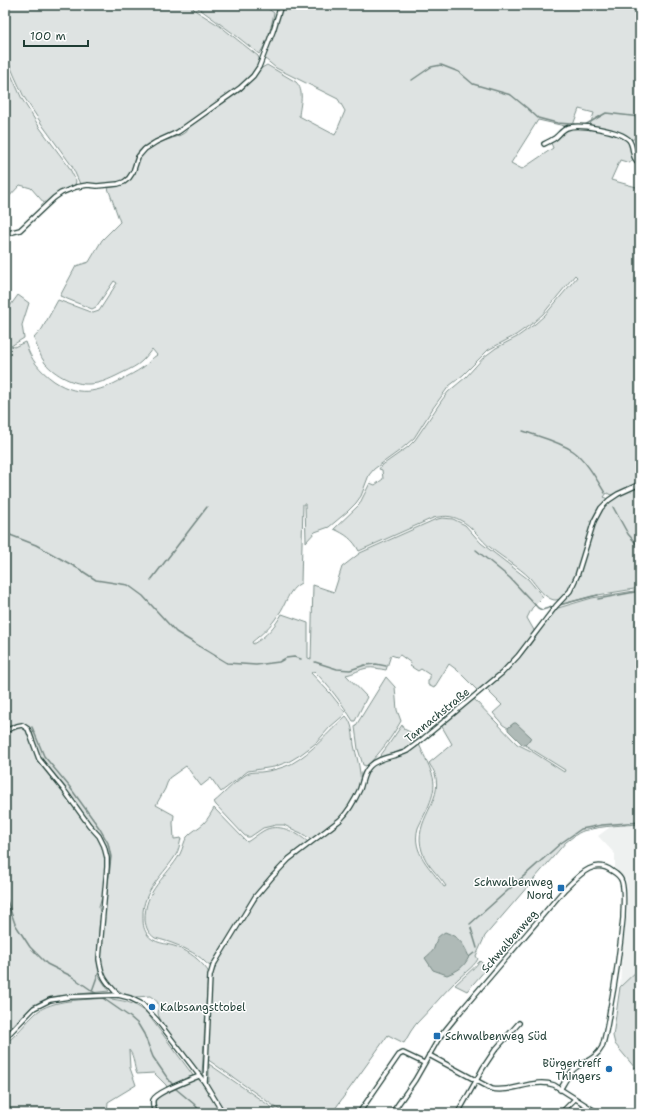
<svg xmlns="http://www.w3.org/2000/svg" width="645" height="1118" font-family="'Shantell Sans',sans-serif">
<rect width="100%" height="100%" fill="#fff"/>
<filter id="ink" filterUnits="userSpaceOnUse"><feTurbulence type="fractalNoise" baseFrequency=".025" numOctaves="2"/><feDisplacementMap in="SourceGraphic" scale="8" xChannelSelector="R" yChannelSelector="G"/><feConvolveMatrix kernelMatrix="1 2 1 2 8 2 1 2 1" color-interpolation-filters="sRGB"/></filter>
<g filter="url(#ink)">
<polygon fill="#eef1f0" points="640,824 640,968 620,987 622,953 627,914 628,894 626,880 615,868 615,854 598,836 610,827"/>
<g fill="#dee3e2" stroke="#7e908b">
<path d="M10 5H190L196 11 220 26 258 56 260 61C248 85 222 99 201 114 193 120 185 127 176 131 165 137 153 139 143 147 128 159 139 174 117 183L80 184 72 166 43 126 24 97 14 75 5 53V20Z"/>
<path d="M194 5H263L274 13C271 27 268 43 259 54L234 34Z"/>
<path d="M283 5H640V127L635 138 632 140C628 139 625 135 622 133L590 125 594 113 579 109 573 125 565 126 538 120 511 163 522 169 553 148 551 143 569 128C581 127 619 131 627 141 631 146 631 153 633 159L630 163 620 160 611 180 640 188V482L611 495 607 493 604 497 607 499C601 505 596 511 593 519 588 532 573 610 551 599 542 595 536 585 530 578 518 566 504 559 491 548 480 540 473 526 460 520 451 515 443 516 433 518L359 551C353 539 345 534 334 529L359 505 370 483 375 485 383 479 382 470 379 469 381 466 408 447 415 440 442 400 448 392 466 377 484 357 496 348 517 337 535 324 545 315 577 277 575 275 543 314 534 322 516 335 488 350 463 375 453 383 449 386 433 408 414 438 399 451 374 469 369 475 361 496 356 503 347 512 329 527 315 532 306 542 305 504H303L301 583C287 590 287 604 278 615 271 626 262 634 252 642L253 644C266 637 275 626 282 614L308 623V658L311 659 313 585 334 592 342 567 360 553 434 520 442 518 453 519 465 525 481 543 528 579 543 597 532 608 527 618 535 632 517 655 501 672 478 691 457 670 449 664 434 688 428 685V681L430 678V675L421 669 418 671 410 666 411 663 400 655 397 657 391 655 386 670C380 669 373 667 367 668 360 669 353 674 346 675L367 697 355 721H353C342 703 329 686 314 671L311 673 330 693 345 712 344 715 330 727 316 743 300 755 290 761 274 767 248 771 221 792 211 778 201 786 186 766 169 778 165 789 156 805 174 815 173 823 174 839 181 838C180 843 179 849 177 853 165 874 142 890 143 916 143 923 143 928 147 934 153 944 167 943 177 947 190 952 200 960 208 971L203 1059 202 1074H200L162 1023C161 1020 158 1016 158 1013 159 1003 159 1002 150 996L135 997 124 994 112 986 105 978 102 971 101 959 102 948 105 907 108 886 103 894 99 907 101 920 98 946 97 956 99 976 109 991 50 997 32 1006 5 1034V732L21 726 27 730 30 738 33 732C22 720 19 723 5 729V313L18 295 29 303 22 325 24 338 11 346 14 347 25 342C31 360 39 370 54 381 81 399 102 391 128 376 134 373 141 369 146 365 150 361 152 358 157 355L152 349C149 353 146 357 142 361 137 366 130 369 124 372 114 377 101 384 89 384 74 385 55 375 45 363 40 356 37 347 34 338L42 329 58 300 93 313 99 311 117 283 114 281 96 307 92 309 60 296 76 266 89 262 102 240 120 222 108 188C146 182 126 165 147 149 154 144 162 141 170 139 174 137 180 136 184 133 187 131 189 128 190 126L241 91 254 78 260 69 267 65 296 82C305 91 300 105 299 116L335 135 345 111 338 99 276 68 264 58 275 32Z"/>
<polygon points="5,61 22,99 40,128 69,167 76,181 75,185 61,192 45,204 31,188 20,185 5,201"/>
<path d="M640 485V588L592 596 560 605 559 604 571 591 575 584C584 562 590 520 607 504 616 495 629 491 640 485Z"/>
<path d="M640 590V824C624 825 602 826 587 830 579 831 572 838 566 842L485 936 476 956 478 959C473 968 461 975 454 983 441 996 429 1011 416 1024L411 1031 404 1043 388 1035 332 1113H284L207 1059C208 1039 209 1019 210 999 211 992 211 984 212 977 214 969 219 960 223 953 241 920 262 888 289 862 304 847 325 836 342 821 351 812 357 799 362 787 364 780 365 774 370 768 380 758 395 758 406 753 411 751 415 747 419 744 423 754 429 764 432 774 439 792 425 812 418 828 411 853 431 868 444 887L446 886C438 874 426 865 422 851 412 820 444 802 435 774 434 770 431 767 429 763L452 744 441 725 474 699 517 744 533 752 564 772 565 770 525 745 530 739 514 723 508 728 503 725 493 713 502 705 486 689 520 657 530 645 554 610 558 608 592 598Z"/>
<path d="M386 677 395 687 397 710 401 721C392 737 380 753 367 766L363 765 358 749 355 727Z"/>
<path d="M346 716C353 723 353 736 354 745 356 755 359 763 360 773 361 780 359 787 356 793 345 817 332 825 312 840L301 833 290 828 284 825H276L263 828 250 837H247L244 835 216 805 214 802C223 795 239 777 249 773 253 772 257 772 261 772 271 771 282 768 291 764 313 752 328 732 346 716Z"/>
<polygon points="402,725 404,729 414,734 418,742 406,750 378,759 389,744"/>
<path d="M214 808 247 842C252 839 258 834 263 831 278 822 296 832 308 842L288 858 270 876 254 896 210 966C205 963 203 959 198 956 184 947 171 942 155 938 148 933 146 928 145 920 144 890 167 877 180 854 183 848 184 841 187 837 192 831 199 828 204 823 208 819 211 813 214 808Z"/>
<path d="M480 961 487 968 467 991 455 985C463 977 473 970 480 961Z"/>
<polygon points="640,968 640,1064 635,1068 615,1044 613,1036 620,987"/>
<path d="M105 998C123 1001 133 1001 147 1013L192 1074 193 1076 186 1078 167 1088 166 1085 154 1073 137 1074C133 1065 135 1057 129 1050L130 1068 136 1085 108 1102 107 1113H5V1044C17 1035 25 1023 36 1013 52 999 85 1000 105 998Z"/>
<polygon points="209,1064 280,1113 158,1113 155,1102 156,1099 161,1094 171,1091 199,1078 209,1082"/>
</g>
<g fill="#afbab7" stroke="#758883">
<polygon points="514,723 516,723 531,737 530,739 525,745 523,745 508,730 508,728"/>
<path d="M445 932C459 937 464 944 469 957 463 968 459 970 447 975L433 970 425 958C428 955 433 952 434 948 438 938 434 939 445 932Z"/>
</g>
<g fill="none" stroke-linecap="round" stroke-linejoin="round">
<g stroke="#758883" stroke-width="1.5">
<polyline points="412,80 431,67 441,65 459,72 473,84 511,95 527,108 538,118 557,123 585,125 606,113 640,117"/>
<path d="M523 431C540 437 558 441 573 451 586 460 597 480 605 493"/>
<polyline points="613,507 628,534 640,548"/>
<polyline points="5,533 36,545 79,569 96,580 128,585 143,596 176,632 227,663 256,665 279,662 286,658 294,657 301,659"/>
<polyline points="476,550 510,578 538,608 542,610 552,607"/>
<polyline points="151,580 207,507"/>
<polyline points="598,599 640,591"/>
<polyline points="559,605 598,595"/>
<polyline points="315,662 337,669 350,670 365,665 376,664 386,666"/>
<polyline points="32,727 44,756 69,786 100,829 108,843 111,857 106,899"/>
<polyline points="5,895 15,924 30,947 47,964 71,976 130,1017 138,1024 144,1034 153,1057 166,1076 176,1089 194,1104 202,1113"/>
<polyline points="470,924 561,843 581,829 602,825 640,822"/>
<polyline points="471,928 477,948"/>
<polyline points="469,957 474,953"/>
<polyline points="97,961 100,921"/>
<polyline points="92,991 98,974"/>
</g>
<defs>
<g id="street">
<path d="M544 144C548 142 552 140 555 138 559 135 562 130 567 128 578 123 621 131 629 140 635 148 630 157 640 164"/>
<polyline points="5,234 20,230 54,198 61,193 76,187 88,185 97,186 118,184 124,182 129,178 133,172 138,157 145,149 156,142 178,132 240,88 253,76 259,67 273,31 281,5"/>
<path d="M5 731 17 726 22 725 28 729 39 759 64 790 89 825 99 836 104 846 107 858V867L99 959C102 979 106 981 118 995"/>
<polyline points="5,1038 34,1008 50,1000 69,997 118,995 130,998 142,1004 157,1020 205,1083 223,1113"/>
<path d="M429 1055 492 1089C513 1093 533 1078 554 1085L598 1113"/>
<path d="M205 1083 210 976 213 966 255 897 272 877 289 859 340 820C349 811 355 800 360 789 363 780 363 773 370 766 379 757 395 757 407 751 411 748 415 745 419 742L502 673 518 656 556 606 570 591 577 576 594 521 601 508 609 500 618 494 640 484"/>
<path d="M155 1113C154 1109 152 1105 153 1100 156 1092 190 1080 199 1076"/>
<polyline points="359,1113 399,1055 403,1053 424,1063"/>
<path d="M392 1113 415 1080 439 1038 460 1012 564 890C577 878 593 857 612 871 617 874 621 877 622 882 625 893 623 907 623 918 620 949 616 978 610 1009 608 1021 606 1035 602 1047 596 1059 583 1062 574 1069 568 1075 564 1083 560 1090"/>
<polyline points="458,1113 476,1081 483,1068 495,1050 519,1023"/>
<polyline points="561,1113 575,1099"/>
</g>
</defs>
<use href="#street" stroke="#1f3d34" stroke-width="6"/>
<use href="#street" stroke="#fff" stroke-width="3.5"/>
</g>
</g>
<g fill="#1f6fb2" stroke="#fff" stroke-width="1.5">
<rect x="557" y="884" width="8" height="8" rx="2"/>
<circle cx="152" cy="1007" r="4"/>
<rect x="433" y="1032" width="8" height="8" rx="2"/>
<circle cx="609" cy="1069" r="4"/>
</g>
<g text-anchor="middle" stroke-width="3" stroke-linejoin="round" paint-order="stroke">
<g font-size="11" fill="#1f3d34" stroke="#fff">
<text transform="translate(437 715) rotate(-39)" y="4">Tannachstraße</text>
<text transform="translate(509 941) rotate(-49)" y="4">Schwalbenweg</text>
</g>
<g font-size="11" fill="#1f3d34" stroke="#fff" text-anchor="end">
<text x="553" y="886">Schwalbenweg<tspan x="553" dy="13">Nord</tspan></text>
<text x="160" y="1011" text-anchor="start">Kalbsangsttobel</text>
<text x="445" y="1040" text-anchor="start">Schwalbenweg Süd</text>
<text x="601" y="1067">Bürgertreff<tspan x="601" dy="13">Thingers</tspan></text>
</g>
</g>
<rect width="645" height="1118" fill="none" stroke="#fff" stroke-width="20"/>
<rect x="10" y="10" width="625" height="1098" fill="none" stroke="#1f3d34" stroke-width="1.5" filter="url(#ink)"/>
<path d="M24 40v6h64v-6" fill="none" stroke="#1f3d34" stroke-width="2"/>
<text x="30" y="40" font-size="12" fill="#1f3d34" stroke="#ffffff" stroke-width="3" paint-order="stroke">100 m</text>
</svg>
